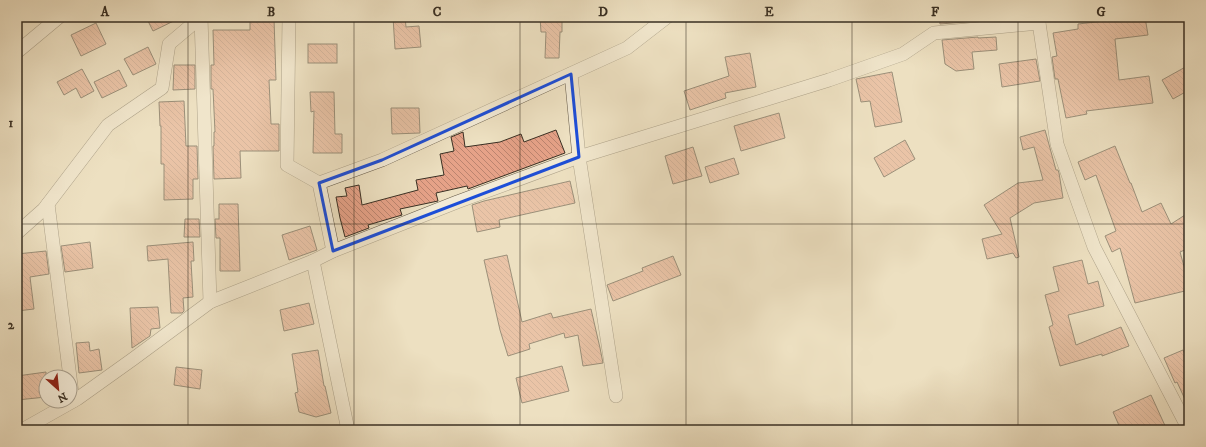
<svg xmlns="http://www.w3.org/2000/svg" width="1206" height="447" font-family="'IM FELL DW Pica',serif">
<defs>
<pattern id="building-back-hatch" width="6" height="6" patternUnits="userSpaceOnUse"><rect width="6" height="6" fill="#e6a288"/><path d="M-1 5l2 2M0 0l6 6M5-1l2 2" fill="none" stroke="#bb846f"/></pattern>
</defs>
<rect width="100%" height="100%" fill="#ede0c1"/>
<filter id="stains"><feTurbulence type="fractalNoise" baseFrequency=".005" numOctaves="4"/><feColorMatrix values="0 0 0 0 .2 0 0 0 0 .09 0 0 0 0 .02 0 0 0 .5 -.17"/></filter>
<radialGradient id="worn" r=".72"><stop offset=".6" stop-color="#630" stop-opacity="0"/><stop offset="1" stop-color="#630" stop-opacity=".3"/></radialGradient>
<g fill="url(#building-back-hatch)" stroke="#392f23">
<polygon points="146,17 182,17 153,31"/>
<polygon points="393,17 405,17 406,27 419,26 421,47 395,49"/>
<polygon points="540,17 562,17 562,32 560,32 559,58 545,58 546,32 541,32"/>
<polygon points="939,17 977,17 977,21 940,24"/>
<polygon points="1104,17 1145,17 1148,35 1115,39 1119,80 1149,76 1153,103 1086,111 1087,114 1066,118 1058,79 1055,79 1052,57 1057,56 1053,33 1078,29 1078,24 1105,21"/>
<polygon points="274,19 276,80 269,80 271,124 279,124 279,151 240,151 241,178 214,179 213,146 214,146 214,132 215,132 213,89 211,89 211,65 214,65 213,30 250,30 250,20"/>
<polygon points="96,23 106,44 81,56 71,35"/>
<polygon points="978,37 978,38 996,37 997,50 972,52 974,69 956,71 945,64 942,40"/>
<rect x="308" y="44" width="29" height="19"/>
<polygon points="148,47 156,64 133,75 124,59"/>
<polygon points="750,53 756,87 725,93 726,98 690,110 684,91 729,76 725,57"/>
<polygon points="1036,59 1040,81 1002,87 999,64"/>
<polygon points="174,65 195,65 195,89 173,90"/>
<polygon points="1189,65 1189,90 1173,99 1162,80"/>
<polygon points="82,69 94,91 81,98 76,88 64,95 57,82"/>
<polygon points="119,70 127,86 102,98 94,82"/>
<polygon points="892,72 902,122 875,127 870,101 861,102 856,79"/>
<polygon points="310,92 334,92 335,134 342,134 342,153 313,153 314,111 311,112"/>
<polygon points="184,101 186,146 197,146 198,179 193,179 193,199 164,200 164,164 161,164 161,126 160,126 159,102"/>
<polygon points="391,108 419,108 420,133 392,134"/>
<polygon points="779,113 785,138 741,151 734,126"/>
<polygon points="556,130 565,153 468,189 467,186 436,193 438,201 400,209 402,215 368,225 369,228 345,237 340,218 336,197 347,196 345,188 359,185 362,205 418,190 416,180 444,175 440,154 454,151 451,137 463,132 465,147 500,142 521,134 524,142"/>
<polygon points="1045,130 1056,170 1058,170 1059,173 1063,198 1034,203 1010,218 1019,257 1016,258 1013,253 987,259 982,239 1002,234 984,205 1018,183 1043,180 1034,147 1023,150 1020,137"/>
<polygon points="905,140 915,159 884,177 874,158"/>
<polygon points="1115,146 1130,183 1131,183 1142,212 1161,203 1171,224 1185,215 1189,223 1189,248 1180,252 1189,284 1189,290 1135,303 1120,248 1112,252 1105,236 1116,231 1096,175 1085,180 1078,162"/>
<polygon points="693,147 702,176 673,184 665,156"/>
<polygon points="734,158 739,174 710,183 705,167"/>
<polygon points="570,181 575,203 499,220 500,227 477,232 472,205 484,201"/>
<polygon points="219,204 238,204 240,271 220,271 220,238 216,238 215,219 219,219"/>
<polygon points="185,219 199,219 200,237 184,237"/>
<polygon points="310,226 317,250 289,260 282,235"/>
<polygon points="90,242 93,268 65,272 61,246"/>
<polygon points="193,242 194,261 191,261 193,297 183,298 184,311 182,313 171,313 168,259 148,261 147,246"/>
<polygon points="46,251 49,274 30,277 34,309 17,311 17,254"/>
<polygon points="507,255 522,322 551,313 553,318 591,309 600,348 603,363 583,366 578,335 565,338 564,333 529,344 530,349 508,356 500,330 484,260"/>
<polygon points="673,256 681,275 613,301 607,285 643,271 642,268"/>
<polygon points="1082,260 1088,284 1098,281 1104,306 1068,315 1076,345 1121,327 1129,346 1102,356 1102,354 1060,366 1049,327 1053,325 1045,295 1059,291 1053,267"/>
<polygon points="309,303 314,324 284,331 280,310"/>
<polygon points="158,307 160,328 151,329 150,336 132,348 130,308"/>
<polygon points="89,342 90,351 99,349 102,370 79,373 76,343"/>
<polygon points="318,350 324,386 325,386 331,413 316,417 299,412 295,393 298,392 292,354"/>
<polygon points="1183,350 1189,364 1189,408 1177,382 1175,383 1164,358"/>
<polygon points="562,366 569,391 522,403 516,378"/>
<polygon points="176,367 202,370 200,389 174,385"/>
<polygon points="46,372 46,397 17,400 17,376"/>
<polygon points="1151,395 1167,430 1121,430 1113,412"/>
</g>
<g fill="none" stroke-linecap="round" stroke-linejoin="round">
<defs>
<g id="street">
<polyline points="201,17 210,302"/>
<polyline points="289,17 287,165 319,183 382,160 627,48 667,17"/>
<polyline points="1039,17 1039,23 1057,144 1094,247 1189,430"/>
<polyline points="17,52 59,17"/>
<polyline points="571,74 579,157 616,396"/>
<polyline points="319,183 333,251"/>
<polyline points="48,204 73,401"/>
<polyline points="17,233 44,209 108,125 162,88 169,44 201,17"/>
<polyline points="313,261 348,430"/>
<polyline points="22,430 77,399 133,359 210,302 313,261 333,251 457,202 579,157 829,80 903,54 934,33 1039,23"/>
</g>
</defs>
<use href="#street" stroke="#665b4a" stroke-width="14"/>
<use href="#street" stroke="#f3ebd7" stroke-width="13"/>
</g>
<path d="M0 0H1206V447H0ZM571 74 579 157 333 251 319 183 382 160Z" fill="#ede0c1" fill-opacity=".55" fill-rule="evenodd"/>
<path fill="none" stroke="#1d4ed8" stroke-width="3" stroke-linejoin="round" d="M571 74 579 157 333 251 319 183 382 160Z"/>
<path fill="none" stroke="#392f23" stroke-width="1" stroke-opacity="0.55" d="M188 17V430M354 17V430M520 17V430M686 17V430M852 17V430M1018 17V430M17 224H1189"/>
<rect width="1206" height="447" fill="none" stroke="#ede0c1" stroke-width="44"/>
<g transform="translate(58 389) rotate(153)"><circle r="19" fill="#f3ebd7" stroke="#a9a08f"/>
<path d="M0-3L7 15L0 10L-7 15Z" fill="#8f2418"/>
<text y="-6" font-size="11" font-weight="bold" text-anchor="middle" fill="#392f23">N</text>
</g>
<rect x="22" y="22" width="1162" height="403" fill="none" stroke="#392f23" stroke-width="1.5"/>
<g font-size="13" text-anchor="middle" font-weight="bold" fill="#392f23">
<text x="105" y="16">A</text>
<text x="271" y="16">B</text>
<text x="437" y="16">C</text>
<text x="603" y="16">D</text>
<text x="769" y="16">E</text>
<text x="935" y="16">F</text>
<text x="1101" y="16">G</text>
<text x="11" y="127">1</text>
<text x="11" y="329">2</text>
</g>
<rect width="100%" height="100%" filter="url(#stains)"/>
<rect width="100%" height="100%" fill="url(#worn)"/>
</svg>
